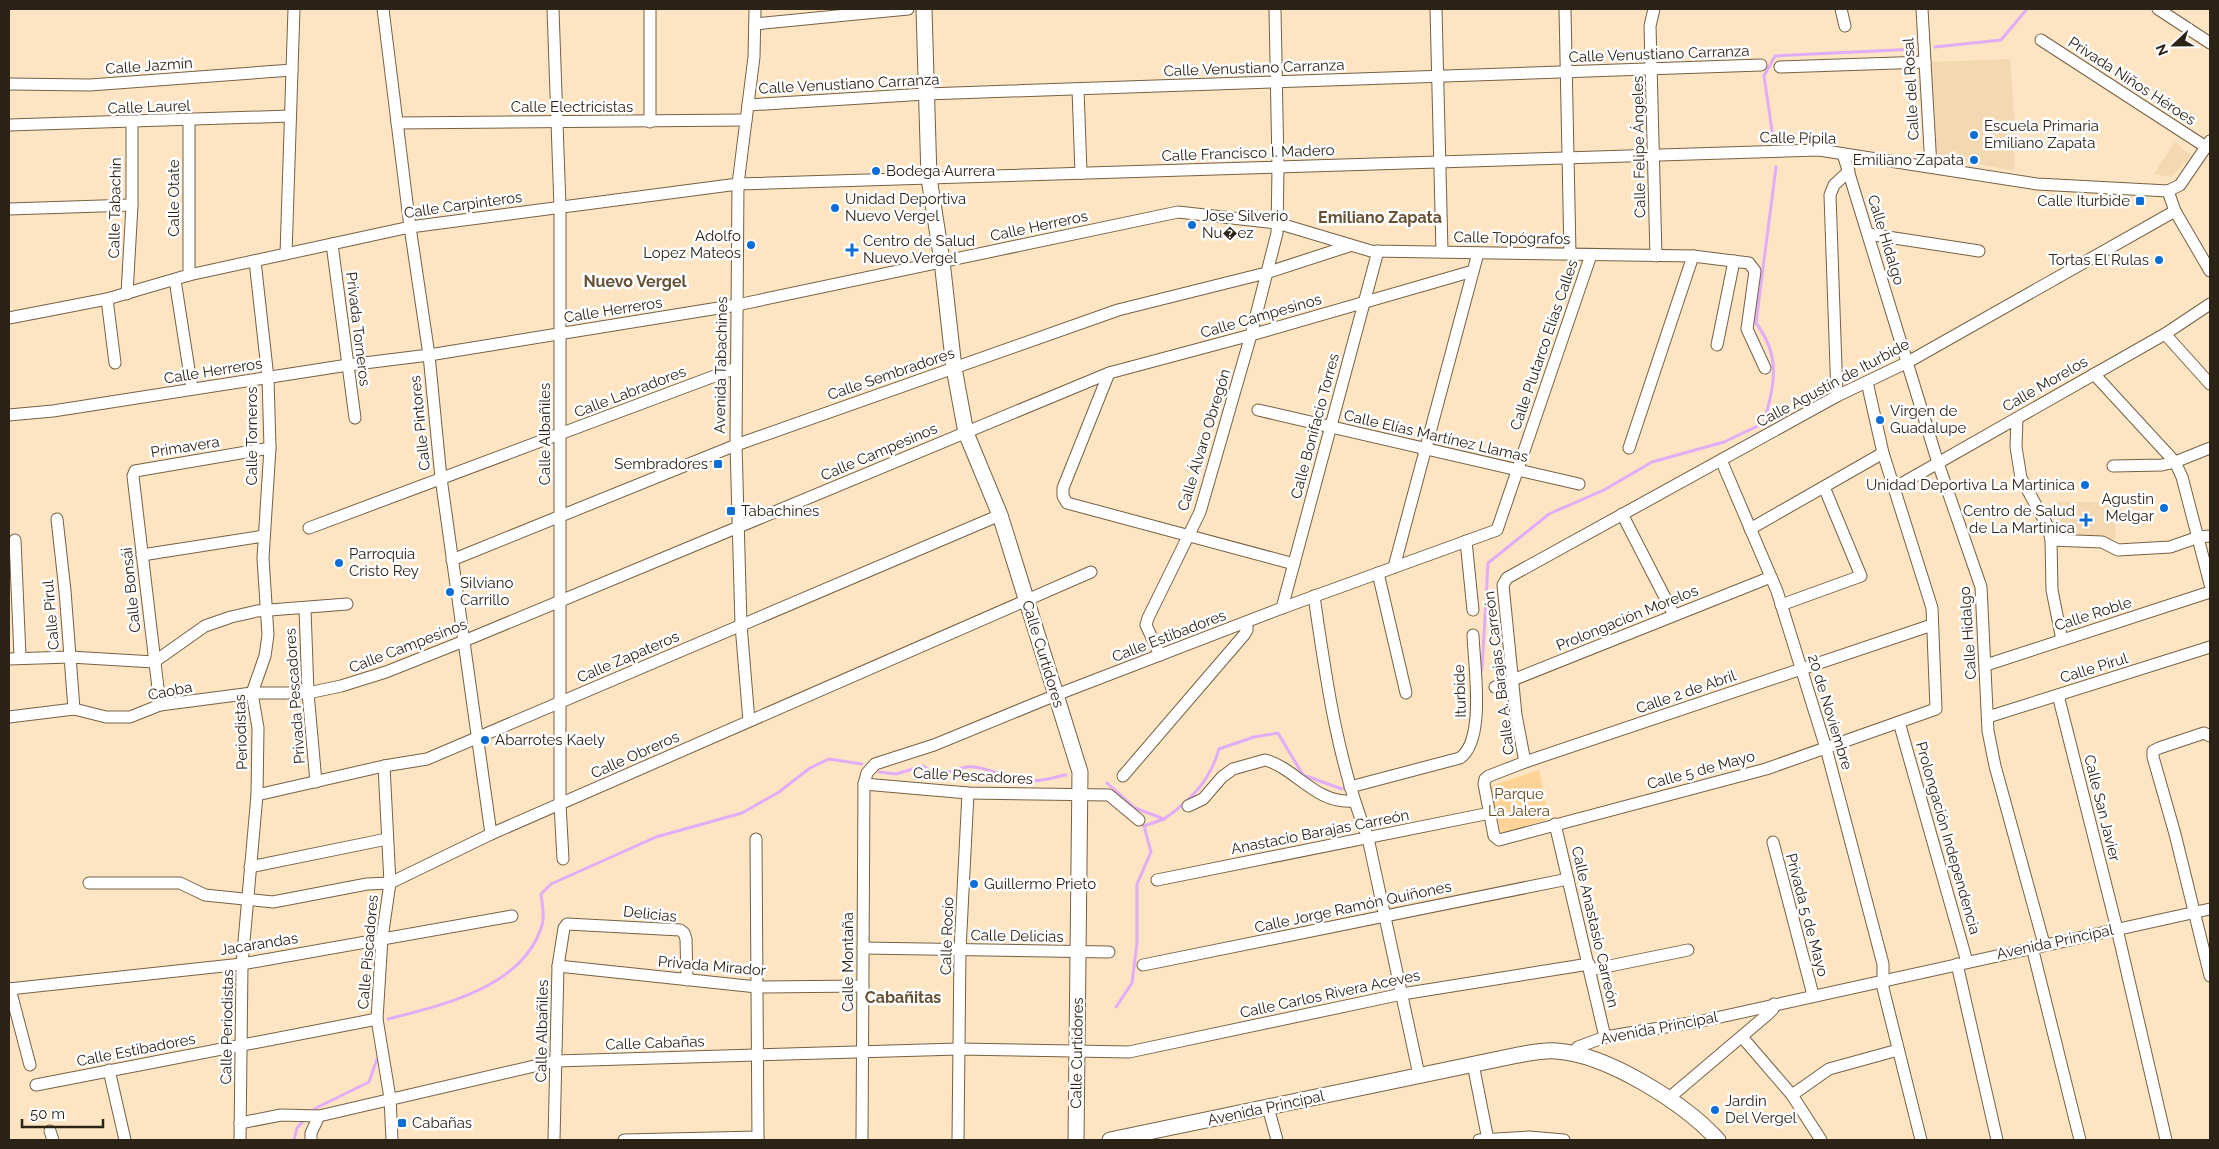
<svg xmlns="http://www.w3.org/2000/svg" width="2219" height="1149" font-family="Raleway,sans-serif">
<rect width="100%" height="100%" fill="#fde5c3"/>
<g fill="#f4d8b1">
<polygon points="2010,59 2014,115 2014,171 1936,156 1931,62"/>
<polygon points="2175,142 2191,156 2171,177 2154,174"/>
<polygon points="2057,502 2114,502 2116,539 2057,537"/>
</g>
<polygon fill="#ffd396" points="1539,770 1549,819 1501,833 1490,786"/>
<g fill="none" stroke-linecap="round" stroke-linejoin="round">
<g stroke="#e2acf8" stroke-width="3">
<polyline points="1935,47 2001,40 2027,9"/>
<polyline points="1773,137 1764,76 1775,56 1915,49"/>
<path d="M1482 670 1488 563 1549 514 1604 490 1652 462 1724 442 1764 423C1774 384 1782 358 1756 323L1776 167"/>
<path d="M879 772 896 774 923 766C942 781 947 770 966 767 988 765 1010 782 1031 781 1043 781 1055 777 1066 775"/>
<path d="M1107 783 1135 808 1164 819C1190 801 1210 781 1219 749L1254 737 1278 733 1303 775 1342 789"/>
<polyline points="1116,1007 1132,983 1137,943 1137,884 1151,852 1144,826 1164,819"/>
<path d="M388 1019C443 1005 524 987 542 925 545 916 542 903 541 894L551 884 656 837 742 813 779 792 810 768 829 759 862 764"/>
<polyline points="314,1109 369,1082 377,1059"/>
<polyline points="294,1140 297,1128 305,1119"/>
</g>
<defs>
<g id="minor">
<polyline points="383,9 410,227 429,355 441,478 491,834"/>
<polyline points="553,9 560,207 560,804 563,859"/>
<polyline points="650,9 650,122"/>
<polyline points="1436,9 1442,252"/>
<polyline points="1565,9 1570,254"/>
<polyline points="1654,9 1650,26 1656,256"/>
<polyline points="1841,9 1845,26"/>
<polyline points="1922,9 1931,167"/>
<polyline points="2158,9 2210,43"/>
<polyline points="755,24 908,9"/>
<polyline points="2041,40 2206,147"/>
<polyline points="1780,67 1925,62"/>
<polyline points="9,84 90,85 292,70"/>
<polyline points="1078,89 1081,173"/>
<polyline points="748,105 926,94 1761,65"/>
<polyline points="397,123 746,120"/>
<polyline points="9,125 290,116"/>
<polyline points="1843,154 1938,463 1981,587 1988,731 1995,766 2044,944"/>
<polyline points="2168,191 2175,211 2210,271"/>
<polyline points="9,209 132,205"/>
<polyline points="1868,234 1979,251"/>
<polyline points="332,244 355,418"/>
<polyline points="286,254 294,9"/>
<polyline points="189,275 189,120"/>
<polyline points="175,280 192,389"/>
<polyline points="127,294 132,205 132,123"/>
<polyline points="107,299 115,363"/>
<polyline points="9,318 107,299 189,275 410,227 738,184 1819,150 2037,184 2168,191 2180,185 2210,141"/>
<polyline points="2165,334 2210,384"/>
<polyline points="1717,345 1734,261"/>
<polyline points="1109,373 1063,488 1063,496 1067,503 1294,564"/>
<polyline points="2094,374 2175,462 2182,477 2210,584"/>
<polyline points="1867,382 1883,453 1932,608 1936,709 1766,769 1499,840 1494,836 1484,784 1485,779 1489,776 1525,762 1932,625"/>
<polyline points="1837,396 1830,195 1834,185 1849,171"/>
<polyline points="1258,410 1579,484"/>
<polyline points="9,415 53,411 348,365 429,355 737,305 1178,212 1277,223 1371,251 1693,256 1749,263 1755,271 1747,329 1765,368"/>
<polyline points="2017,418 2016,447 2021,478 2048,527 2051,540 2052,590 2062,640"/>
<polyline points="1629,448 1693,256"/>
<polyline points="1721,460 1777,591 1826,748 1883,964 1883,988 1921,1140"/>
<polyline points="2113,466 2162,465 2175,462 2210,448"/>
<polyline points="1894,488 2165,334 2210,304"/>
<polyline points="1622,514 1674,615"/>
<polyline points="57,519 65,591 74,709"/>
<polyline points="309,528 736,368"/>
<polyline points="1750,529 1883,453"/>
<polyline points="15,540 20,656"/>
<polyline points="2051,540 2102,542 2118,550 2170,547 2199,537 2210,536"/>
<polyline points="1466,541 1473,610"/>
<polyline points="142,555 264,536"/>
<polyline points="452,560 736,445 1118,310 1266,273 1349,246"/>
<polyline points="1394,567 1478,253"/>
<polyline points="1378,573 1406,693"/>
<path d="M1314 596C1326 679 1337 760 1368 838L1419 1075"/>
<polyline points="1781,605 1861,576 1824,487"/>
<polyline points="1282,608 1378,251"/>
<polyline points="305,609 308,693 316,782"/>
<polyline points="1160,655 1146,625 1148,618 1200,512 1251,335 1277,233 1278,167 1275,9"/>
<polyline points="9,659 70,657 154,662 205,626 231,617 257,611 347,604"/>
<polyline points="1986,665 2210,592"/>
<polyline points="1495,687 1771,577"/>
<polyline points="2058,695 2117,929 2166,1140"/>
<polyline points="160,705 133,476 135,471 270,448"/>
<polyline points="9,717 74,709 106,717 130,717 160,705 252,693 308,693 341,686 386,672 464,641 1109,373 1251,335 1473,271"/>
<polyline points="1988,717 2210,647"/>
<polyline points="749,721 741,625 736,445 738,184 754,57 755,9"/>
<polyline points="1899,722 1967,962"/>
<polyline points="2210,736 2204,733 2159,748 2153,751 2153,757 2175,834 2210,976"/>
<polyline points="1525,762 1516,715 1503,585 1507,578 1837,396 1908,362 2175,211"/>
<polyline points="384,766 390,883 382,938 377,1019 390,1098 392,1140"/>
<polyline points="1123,776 1244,635 1247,630 1247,622"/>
<polyline points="864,784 968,793 1109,795 1139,820"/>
<path d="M1350 787 1460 758C1486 740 1474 665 1473 635"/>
<polyline points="257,795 384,766 427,759 1000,515"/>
<path d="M1188 806 1203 799 1222 777 1233 769 1265 760C1296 768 1315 804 1353 801"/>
<polyline points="1555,824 1605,1037"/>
<polyline points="756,839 758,1140"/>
<polyline points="1773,842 1813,995"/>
<polyline points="250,867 387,839"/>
<polyline points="1157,880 1490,813"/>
<polyline points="89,883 180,883 205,895 273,902 367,884 390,883 491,834 1091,572"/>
<polyline points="2032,947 2080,1140"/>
<polyline points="863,948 1109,952"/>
<polyline points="1957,964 1997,1140"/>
<polyline points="1143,965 1568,879"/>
<polyline points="558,966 757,987 863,986"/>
<polyline points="1590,970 1688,950"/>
<polyline points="9,989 242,964 512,916"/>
<polyline points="10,989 30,1065"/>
<polyline points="1742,1037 1792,1095 1821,1140"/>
<polyline points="1573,1053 1578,1047 1605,1037 1702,1021 2210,909"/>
<polyline points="1473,1064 1488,1140"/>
<polyline points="109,1070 125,1140"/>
<polyline points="36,1085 377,1019"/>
<polyline points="1792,1095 1829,1069 1898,1050"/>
<polyline points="1669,1098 1768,1014 1773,1009 1774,1004"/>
<polyline points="1268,1107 1277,1140"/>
<polyline points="240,1123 281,1115 319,1116 556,1061 958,1049 1129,1052 1402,994 1589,964"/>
<polyline points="50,1131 53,1140"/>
<polyline points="240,1140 242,964 257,795 258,728 252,693 265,656 268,635 263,558 270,448 268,378 255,261"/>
<polyline points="311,1140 311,1133 319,1116"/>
<polyline points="554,1140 558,966 564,928 567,924 680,930 684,933 686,939 687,980"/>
<polyline points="624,1140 758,1137"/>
<polyline points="862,1140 864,784 867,773 875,764 934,745 1056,695 1282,608 1497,530 1591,255"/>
<polyline points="958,1140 960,950 968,793"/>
<polyline points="1479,1140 1529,1137 1564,1140"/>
</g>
<g id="tertiary">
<polyline points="924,9 929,178 942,261 954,368 966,433 1000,515 1080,772 1076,1140"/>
<path d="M1110 1140 1518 1055C1530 1053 1543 1050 1556 1051 1607 1054 1684 1103 1718 1140"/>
</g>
</defs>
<use href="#minor" stroke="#766144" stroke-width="13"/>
<use href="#tertiary" stroke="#766144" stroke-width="17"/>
<use href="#minor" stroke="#fff" stroke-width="11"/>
<use href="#tertiary" stroke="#fff" stroke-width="15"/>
</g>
<g fill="#0e6ed7" stroke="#fff" stroke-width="2">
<circle cx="1974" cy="135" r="5"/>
<circle cx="1974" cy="160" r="5"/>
<circle cx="876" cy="171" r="5"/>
<rect x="2135" y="196" width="10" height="10" rx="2.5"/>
<circle cx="835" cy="208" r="5"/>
<circle cx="1192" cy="225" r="5"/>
<circle cx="751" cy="245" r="5"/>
<path d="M849.5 242.5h5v5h5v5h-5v5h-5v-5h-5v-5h5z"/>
<circle cx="2159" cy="260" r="5"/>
<circle cx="1880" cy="420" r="5"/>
<rect x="713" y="459" width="10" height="10" rx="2.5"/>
<circle cx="2085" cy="485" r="5"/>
<circle cx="2164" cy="508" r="5"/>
<rect x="726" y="506" width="10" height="10" rx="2.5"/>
<path d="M2083.5 512.5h5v5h5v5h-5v5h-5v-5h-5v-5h5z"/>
<circle cx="339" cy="563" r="5"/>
<circle cx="450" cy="592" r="5"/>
<circle cx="485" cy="740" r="5"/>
<circle cx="974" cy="884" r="5"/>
<circle cx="1715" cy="1110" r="5"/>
<rect x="397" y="1118" width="10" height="10" rx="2.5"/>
</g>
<g text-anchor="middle" stroke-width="5" stroke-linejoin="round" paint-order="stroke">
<g font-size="15" fill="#2c2317" stroke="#fff">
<text transform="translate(1659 54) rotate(-2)" y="5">Calle Venustiano Carranza</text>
<text transform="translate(149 66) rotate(-4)" y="5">Calle Jazmín</text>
<text transform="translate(1254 68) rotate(-2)" y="5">Calle Venustiano Carranza</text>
<text transform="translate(2132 81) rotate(33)" y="5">Privada Niños Héroes</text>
<text transform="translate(849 84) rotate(-3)" y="5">Calle Venustiano Carranza</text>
<text transform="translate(1911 89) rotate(-93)" y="5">Calle del Rosal</text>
<text transform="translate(149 107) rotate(-2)" y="5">Calle Laurel</text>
<text x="572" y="112">Calle Electricistas</text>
<text transform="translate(1798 138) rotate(1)" y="5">Calle Pípila</text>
<text transform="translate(1639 147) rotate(-91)" y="5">Calle Felipe Ángeles</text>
<text transform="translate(1248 153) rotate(-2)" y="5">Calle Francisco I. Madero</text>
<text transform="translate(174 198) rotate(-90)" y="5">Calle Otate</text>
<text transform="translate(463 205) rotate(-8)" y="5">Calle Carpinteros</text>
<text transform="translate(115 208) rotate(-89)" y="5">Calle Tabachin</text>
<text transform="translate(1039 226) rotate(-12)" y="5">Calle Herreros</text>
<text transform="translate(1512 238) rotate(1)" y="5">Calle Topógrafos</text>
<text transform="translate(1886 240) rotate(73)" y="5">Calle Hidalgo</text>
<text transform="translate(613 310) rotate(-9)" y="5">Calle Herreros</text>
<text transform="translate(1261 316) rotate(-16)" y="5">Calle Campesinos</text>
<text transform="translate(358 329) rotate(83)" y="5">Privada Torneros</text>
<text transform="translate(1544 345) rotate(-71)" y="5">Calle Plutarco Elías Calles</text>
<text transform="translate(721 365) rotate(-89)" y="5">Avenida Tabachines</text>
<text transform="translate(213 371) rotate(-9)" y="5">Calle Herreros</text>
<text transform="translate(891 374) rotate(-19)" y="5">Calle Sembradores</text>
<text transform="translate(1833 383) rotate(-28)" y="5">Calle Agustín de Iturbide</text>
<text transform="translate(2045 384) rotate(-30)" y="5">Calle Morelos</text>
<text transform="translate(630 392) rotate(-21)" y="5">Calle Labradores</text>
<text transform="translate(420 423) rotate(-96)" y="5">Calle Pintores</text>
<text transform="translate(1315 426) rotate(-75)" y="5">Calle Bonifacio Torres</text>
<text transform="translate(545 434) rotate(-90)" y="5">Calle Albañiles</text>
<text transform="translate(252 436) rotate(-90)" y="5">Calle Torneros</text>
<text transform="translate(1436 436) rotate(13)" y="5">Calle Elías Martínez Llamas</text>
<text transform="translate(1204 440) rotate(-73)" y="5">Calle Álvaro Obregón</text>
<text transform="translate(185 447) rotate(-9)" y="5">Primavera</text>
<text transform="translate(879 452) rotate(-23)" y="5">Calle Campesinos</text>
<text transform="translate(131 590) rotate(-96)" y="5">Calle Bonsái</text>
<text transform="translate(2093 614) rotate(-18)" y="5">Calle Roble</text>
<text transform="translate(51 615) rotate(-95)" y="5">Calle Pirul</text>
<text transform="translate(1627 618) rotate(-22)" y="5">Prolongación Morelos</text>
<text transform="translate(1968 633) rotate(-94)" y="5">Calle Hidalgo</text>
<text transform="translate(1169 636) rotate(-21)" y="5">Calle Estibadores</text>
<text transform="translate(408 646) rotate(-21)" y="5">Calle Campesinos</text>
<text transform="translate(1043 654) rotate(73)" y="5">Calle Curtidores</text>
<text transform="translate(628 657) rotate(-23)" y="5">Calle Zapateros</text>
<text transform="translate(2094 668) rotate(-17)" y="5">Calle Pirul</text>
<text transform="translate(1499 673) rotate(-97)" y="5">Calle A. Barajas Carreón</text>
<text transform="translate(170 691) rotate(-11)" y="5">Caoba</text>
<text transform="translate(1460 691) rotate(-92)" y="5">Iturbide</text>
<text transform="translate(1686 692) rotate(-19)" y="5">Calle 2 de Abril</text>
<text transform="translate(295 696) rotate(-94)" y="5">Privada Pescadores</text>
<text transform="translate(1830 712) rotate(73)" y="5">20 de Noviembre</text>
<text transform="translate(241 732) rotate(-92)" y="5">Periodistas</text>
<text transform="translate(635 755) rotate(-24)" y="5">Calle Obreros</text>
<text transform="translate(1701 770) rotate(-15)" y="5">Calle 5 de Mayo</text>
<text transform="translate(973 776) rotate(3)" y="5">Calle Pescadores</text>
<text transform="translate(2102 808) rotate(76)" y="5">Calle San Javier</text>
<text transform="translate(1320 832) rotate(-11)" y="5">Anastacio Barajas Carreón</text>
<text transform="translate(1948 838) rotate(74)" y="5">Prolongación Independencia</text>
<text transform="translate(1353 907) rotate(-12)" y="5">Calle Jorge Ramón Quiñones</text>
<text transform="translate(650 914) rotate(6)" y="5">Delicias</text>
<text transform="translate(1807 915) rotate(75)" y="5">Privada 5 de Mayo</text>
<text transform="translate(1595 927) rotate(77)" y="5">Calle Anastasio Carreón</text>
<text transform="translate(947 936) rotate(-88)" y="5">Calle Rocío</text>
<text transform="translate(1017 936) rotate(1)" y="5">Calle Delicias</text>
<text transform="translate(2055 942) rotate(-12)" y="5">Avenida Principal</text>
<text transform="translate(259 944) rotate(-9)" y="5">Jacarandas</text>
<text transform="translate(368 952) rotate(-85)" y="5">Calle Piscadores</text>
<text transform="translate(848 962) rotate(-90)" y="5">Calle Montaña</text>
<text transform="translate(712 966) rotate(5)" y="5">Privada Mirador</text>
<text transform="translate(1330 994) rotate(-12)" y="5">Calle Carlos Rivera Aceves</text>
<text transform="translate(227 1027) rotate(-89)" y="5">Calle Periodistas</text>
<text transform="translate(1659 1028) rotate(-11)" y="5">Avenida Principal</text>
<text transform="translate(542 1031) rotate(-89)" y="5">Calle Albañiles</text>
<text transform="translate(655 1043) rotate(-2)" y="5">Calle Cabañas</text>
<text transform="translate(136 1050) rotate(-11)" y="5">Calle Estibadores</text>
<text transform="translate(1077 1053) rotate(-89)" y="5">Calle Curtidores</text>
<text transform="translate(1266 1108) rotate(-12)" y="5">Avenida Principal</text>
</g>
<g font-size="15" fill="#2c2317" stroke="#fff" text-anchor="start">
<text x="1984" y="131">Escuela Primaria<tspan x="1984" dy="17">Emiliano Zapata</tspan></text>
<text x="1964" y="165" text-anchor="end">Emiliano Zapata</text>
<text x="886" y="176">Bodega Aurrera</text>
<text x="845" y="204">Unidad Deportiva<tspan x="845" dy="17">Nuevo Vergel</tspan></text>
<text x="2130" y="206" text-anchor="end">Calle Iturbide</text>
<text x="1202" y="221">Jose Silverio<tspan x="1202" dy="17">Nu�ez</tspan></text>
<text x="741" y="241" text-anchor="end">Adolfo<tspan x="741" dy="17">Lopez Mateos</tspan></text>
<text x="863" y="246">Centro de Salud<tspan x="863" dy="17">Nuevo Vergel</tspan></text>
<text x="2149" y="265" text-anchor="end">Tortas El Rulas</text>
<text x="1890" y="416">Virgen de<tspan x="1890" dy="17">Guadalupe</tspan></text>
<text x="708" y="469" text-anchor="end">Sembradores</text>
<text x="2075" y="490" text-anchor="end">Unidad Deportiva La Martínica</text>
<text x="2154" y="504" text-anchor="end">Agustin<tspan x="2154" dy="17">Melgar</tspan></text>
<text x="741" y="516">Tabachines</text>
<text x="2075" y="516" text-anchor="end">Centro de Salud<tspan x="2075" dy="17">de La Martinica</tspan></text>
<text x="349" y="559">Parroquia<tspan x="349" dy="17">Cristo Rey</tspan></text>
<text x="460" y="588">Silviano<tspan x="460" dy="17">Carrillo</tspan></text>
<text x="495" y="745">Abarrotes Kaely</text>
<text x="984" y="889">Guillermo Prieto</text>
<text x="1725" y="1106">Jardin<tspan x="1725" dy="17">Del Vergel</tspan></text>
<text x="412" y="1128">Cabañas</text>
</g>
<g font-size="15" fill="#65491d" stroke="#fff">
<text x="1519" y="799">Parque<tspan x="1519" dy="17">La Jalera</tspan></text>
</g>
<g font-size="16" font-weight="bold" fill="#665134" stroke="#fff">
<text x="1380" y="223">Emiliano Zapata</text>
<text x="635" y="287">Nuevo Vergel</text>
<text x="903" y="1003">Cabañitas</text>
</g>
</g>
<rect width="2219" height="1149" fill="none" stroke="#2c2317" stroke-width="20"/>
<g transform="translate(2174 45) rotate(248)" stroke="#ffffff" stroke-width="4" paint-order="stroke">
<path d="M0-4L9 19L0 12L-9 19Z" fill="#2c2317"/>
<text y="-8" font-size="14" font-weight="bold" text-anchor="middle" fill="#2c2317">N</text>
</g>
<path d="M22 1119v8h81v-8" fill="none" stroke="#2c2317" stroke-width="2.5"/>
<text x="30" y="1119" font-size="15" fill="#2c2317" stroke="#ffffff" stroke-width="4" paint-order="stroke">50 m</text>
</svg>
